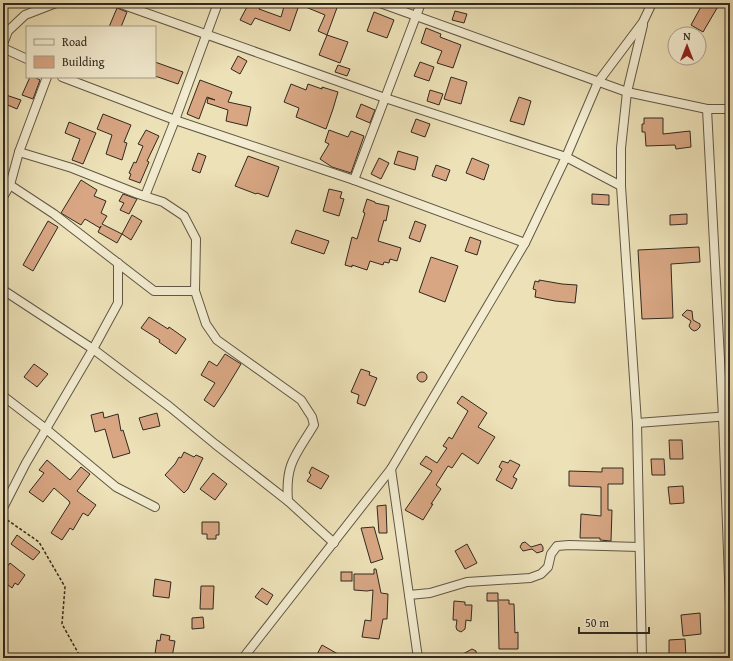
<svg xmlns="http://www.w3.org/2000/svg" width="733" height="661" font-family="'Gentium Book Plus',serif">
<rect width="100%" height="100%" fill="#ede1b7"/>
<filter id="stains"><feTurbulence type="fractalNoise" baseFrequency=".005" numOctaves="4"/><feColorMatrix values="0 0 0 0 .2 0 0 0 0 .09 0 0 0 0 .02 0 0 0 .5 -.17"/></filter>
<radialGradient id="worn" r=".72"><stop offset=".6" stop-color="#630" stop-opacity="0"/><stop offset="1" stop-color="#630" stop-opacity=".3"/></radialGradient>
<g fill="#d8a683" stroke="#312920">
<polygon points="249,3 260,7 259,9 281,17 285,3 293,3 299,5 290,31 255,18 251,25 240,20"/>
<polygon points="296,3 333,3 338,5 327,35 318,31 325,15"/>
<polygon points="703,3 720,3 703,32 691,25"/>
<polygon points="117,8 127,12 121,27 109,27"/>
<polygon points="455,11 467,14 464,23 452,20"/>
<polygon points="374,12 394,20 387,38 367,31"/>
<polygon points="426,28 441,34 440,37 461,45 453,68 437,63 442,51 421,43"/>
<polygon points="327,35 348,42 340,63 319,55"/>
<polygon points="238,56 247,61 240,74 231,69"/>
<polygon points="155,62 183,72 178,84 155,76"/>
<polygon points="420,62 434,67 429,81 414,76"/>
<polygon points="338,65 350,69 347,76 335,72"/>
<polygon points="30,77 34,77 40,80 33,99 22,95"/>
<polygon points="451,77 467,82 461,104 444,99"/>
<polygon points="200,80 232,92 228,102 251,107 247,126 226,121 228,110 207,103 208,98 215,100 207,97 199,119 187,114"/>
<polygon points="291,84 306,90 308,84 322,89 322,87 338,92 333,109 326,129 296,117 299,108 284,102"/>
<polygon points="430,90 443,94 439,105 427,101"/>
<polygon points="3,94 21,100 17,109 3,103"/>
<polygon points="519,97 531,101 524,125 510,121"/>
<polygon points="361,104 375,110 370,123 356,117"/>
<polygon points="103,114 131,125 124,142 127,143 122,160 106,154 112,135 97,129"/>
<polygon points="644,118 663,118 663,134 690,131 691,147 676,149 675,145 646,146 645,132 642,132 642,124 644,124"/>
<polygon points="416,119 430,124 425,137 411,132"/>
<polygon points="69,122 96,133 83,164 72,160 80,139 65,133"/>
<polygon points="146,130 159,136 147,161 149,162 140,183 129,179 131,174 129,173 134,162 136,163 143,146 138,144"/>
<polygon points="329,130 348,137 351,131 364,136 351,173 332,167 320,159 329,144 325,142"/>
<polygon points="398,151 418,157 415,170 394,164"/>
<polygon points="198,153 206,156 200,173 192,170"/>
<polygon points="248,156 279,167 268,197 257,193 256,194 235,186"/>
<polygon points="379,158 389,163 381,179 371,174"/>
<polygon points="472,158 489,165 484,180 466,173"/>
<polygon points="436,165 450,170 446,181 432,176"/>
<polygon points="81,180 97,190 94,196 106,201 101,213 107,216 102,224 122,234 117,243 98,232 101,226 100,228 85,219 81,225 61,213"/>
<polygon points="329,189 342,192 340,198 344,199 339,216 323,211"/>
<polygon points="123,194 137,199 129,214 120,210 124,203 119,201"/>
<polygon points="592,194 609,195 609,205 592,204"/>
<polygon points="367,199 375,202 375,203 389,206 386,221 384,220 378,241 401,248 397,261 390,259 389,263 384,262 383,265 370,261 367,270 352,265 352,267 345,265 352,237 357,239 365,213 363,212"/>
<polygon points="687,214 687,224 670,225 670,215"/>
<polygon points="132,215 142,221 131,240 122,234"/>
<polygon points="48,221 58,227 33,271 23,265"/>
<polygon points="415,221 426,225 420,242 409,238"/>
<polygon points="296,230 329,241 324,254 291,243"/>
<polygon points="470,237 481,241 477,255 465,251"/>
<polygon points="699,247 700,262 671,264 673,318 642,319 638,250"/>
<polygon points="431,257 458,266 445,302 419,292"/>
<polygon points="539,280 562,284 577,285 575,303 555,301 535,297 536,290 533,289 535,281 539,282"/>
<polygon points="687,310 692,311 693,320 700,324 700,327 697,330 694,331 691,329 689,326 691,321 682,315"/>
<polygon points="149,317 168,329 169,327 186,339 176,354 159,342 160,340 141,328"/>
<polygon points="225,354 241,364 224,392 214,407 204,400 215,383 201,375 209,361 217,366"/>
<polygon points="34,364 48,374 37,387 24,377"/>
<polygon points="361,369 370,372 369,375 377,378 365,406 357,403 359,395 351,392"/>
<circle cx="422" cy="377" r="5"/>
<polygon points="462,396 487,413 478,427 495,437 478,464 462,453 452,468 448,466 436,485 441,489 431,504 433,504 423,520 405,510 432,471 420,464 426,456 437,463 447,448 443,446 449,437 452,439 468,411 457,403"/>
<polygon points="103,412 104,418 118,414 121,431 123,430 130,453 113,458 105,429 95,432 91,415"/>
<polygon points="157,413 160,426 143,430 139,418"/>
<polygon points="669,440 682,440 683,459 670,459"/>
<polygon points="184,452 194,457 196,455 203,458 188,489 184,493 165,475 175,464 179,457 181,458"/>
<polygon points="651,459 664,459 665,475 652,475"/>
<polygon points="47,460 70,480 81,467 90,474 77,491 96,505 88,516 83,513 73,530 70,528 62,540 51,533 70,503 69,501 54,488 43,502 29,492 44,473 39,470"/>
<polygon points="510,460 520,465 513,477 517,479 512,489 496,480 502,469 499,467 502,461 508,463"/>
<polygon points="312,467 329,476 321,489 307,481 311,475 309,473"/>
<polygon points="602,468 623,468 623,484 608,484 608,510 612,510 611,541 600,540 600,538 580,538 581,514 601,516 601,487 569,486 569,471 602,472"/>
<polygon points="213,473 227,484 215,500 200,489"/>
<polygon points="683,486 684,503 670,504 668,487"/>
<polygon points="386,505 387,533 379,533 377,506"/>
<polygon points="202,522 219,522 219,535 216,535 216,539 207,539 207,534 202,534"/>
<polygon points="374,527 383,559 371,563 361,528"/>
<polygon points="17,535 40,552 33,560 11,544"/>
<polygon points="525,542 531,547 541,544 543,547 543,551 537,553 532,549 523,551 520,547 522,543"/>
<polygon points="467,544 477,563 465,569 455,551"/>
<polygon points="10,563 25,575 18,585 15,583 12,588 3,581 3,572"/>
<polygon points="374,569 376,569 381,593 388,594 387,619 383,619 379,639 362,637 365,620 371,621 373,590 367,591 354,590 354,574 374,574"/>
<rect x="341" y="572" width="11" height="9"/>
<polygon points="155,579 171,582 169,598 153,596"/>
<polygon points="201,586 214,586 213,609 200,609"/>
<polygon points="262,588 273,595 267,605 255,597"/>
<polygon points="487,593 498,593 498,600 509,600 509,604 514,604 515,633 518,632 518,649 499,649 498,601 487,601"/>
<polygon points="454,601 465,602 465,605 472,605 471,621 466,620 465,629 461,632 457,630 456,627 457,620 453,620"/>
<polygon points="700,613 701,634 683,636 681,615"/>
<polygon points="203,617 204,628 192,629 192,618"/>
<polygon points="161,634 170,636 169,640 175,641 172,657 155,654 157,640 160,641"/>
<polygon points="685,639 686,658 669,658 669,640"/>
<polygon points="322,645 345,658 315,658"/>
<polygon points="472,649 476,651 477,658 469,658 463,654"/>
</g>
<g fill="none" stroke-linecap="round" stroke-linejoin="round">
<defs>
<g id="minor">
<polyline points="118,3 385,98 566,157 621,186 637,423 642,658"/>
<polyline points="380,3 627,92 707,109 730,109"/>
<polyline points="3,44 8,31 25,15 56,3"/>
<polyline points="3,48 27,59"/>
<polyline points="62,77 175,120 354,180 525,243"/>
<polyline points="707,109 723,417 730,606"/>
<path d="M19 152 72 168 138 194 163 202 184 216 196 239 195 291 206 324 217 340 301 400 312 417 314 425C296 455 285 463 288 501L334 543"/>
<polyline points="3,179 10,185 54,214 154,291 195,291"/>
<polyline points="354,180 421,3"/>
<polyline points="621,186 621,148 627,92 643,25"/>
<polyline points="145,196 175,120 218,3"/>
<polyline points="3,197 10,185 19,152 47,77"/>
<polyline points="118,263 118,303 93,349 170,407 215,444 288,501"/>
<polyline points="3,290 93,349 26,463 3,508"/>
<polyline points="3,396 46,429 116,487 155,507"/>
<polyline points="637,423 730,416"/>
<polyline points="409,595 430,593 467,582 530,578 541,574 548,567 551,554 557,546 569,545 639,547"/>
<polyline points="243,658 391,469"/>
<polyline points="418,658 391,469 525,243 566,157 598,82 643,22 652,3"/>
</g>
</defs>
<use href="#minor" stroke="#605746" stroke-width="10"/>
<polyline stroke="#312920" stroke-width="1.5" stroke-dasharray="3 2" stroke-linecap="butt" points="3,517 39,542 65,587 62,624 81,658"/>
<use href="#minor" stroke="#f3ecd0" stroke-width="8"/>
</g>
<rect width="733" height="661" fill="none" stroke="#ede1b7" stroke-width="16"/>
<rect x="4" y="4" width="725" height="653" fill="none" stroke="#312920" stroke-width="2"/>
<rect x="8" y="8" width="717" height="645" fill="none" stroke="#312920"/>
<rect x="26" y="26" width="130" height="52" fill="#f3ecd0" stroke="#a59e8a"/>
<rect x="34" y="39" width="20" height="6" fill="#f3ecd0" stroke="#a59e8a"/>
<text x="62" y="46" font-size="12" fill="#312920">Road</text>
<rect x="34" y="56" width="20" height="12" fill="#d8a683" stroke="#a59e8a"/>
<text x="62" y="66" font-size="12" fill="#312920">Building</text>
<g transform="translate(687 46)"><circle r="19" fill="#f3ecd0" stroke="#a59e8a"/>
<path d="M0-3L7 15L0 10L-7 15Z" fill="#8f2418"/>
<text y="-6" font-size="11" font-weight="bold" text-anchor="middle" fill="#312920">N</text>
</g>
<path d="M579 627v6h70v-6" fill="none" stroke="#312920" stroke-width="2"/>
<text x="585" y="627" font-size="12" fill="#312920" stroke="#f3ecd0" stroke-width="3" paint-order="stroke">50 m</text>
<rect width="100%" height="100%" filter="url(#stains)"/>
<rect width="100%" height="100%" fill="url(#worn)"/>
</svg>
